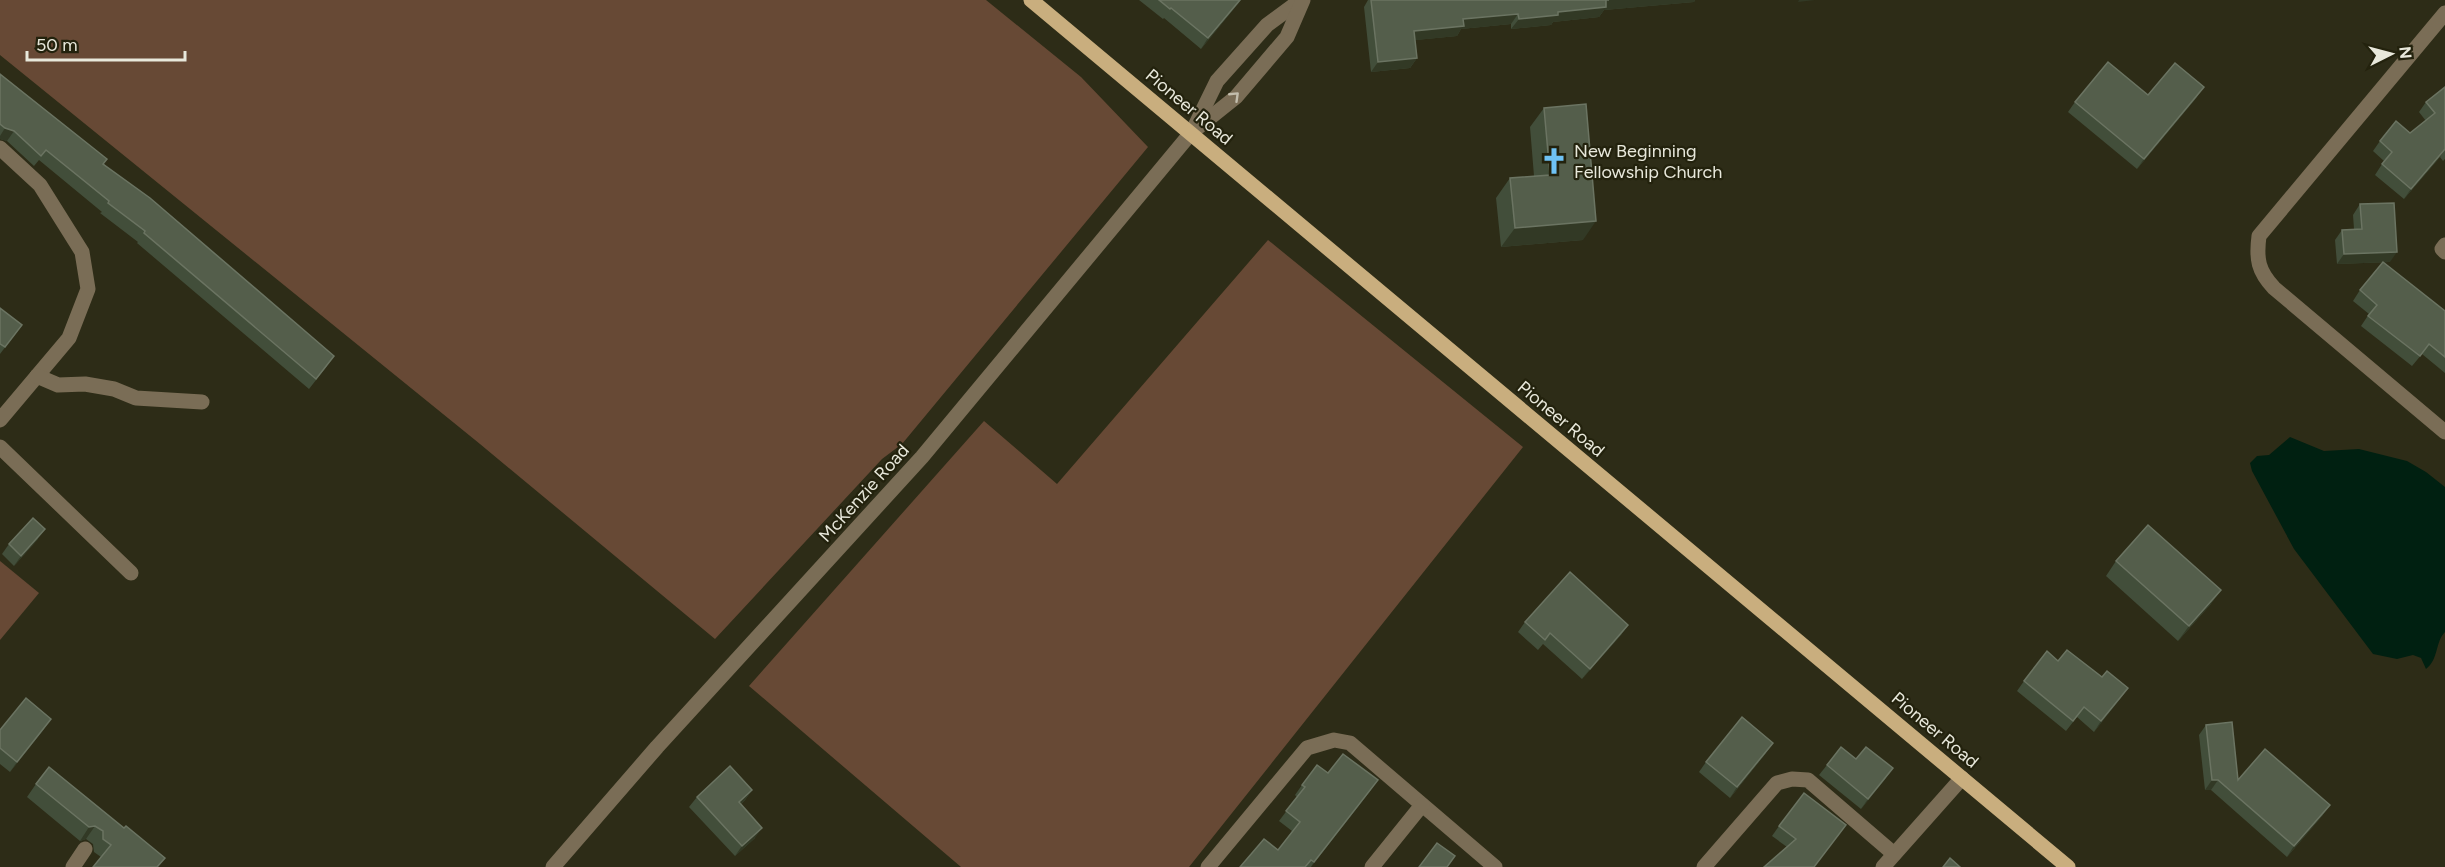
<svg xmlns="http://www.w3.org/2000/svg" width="2445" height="867" font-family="Figtree,sans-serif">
<rect width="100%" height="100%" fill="#2d2c17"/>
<g fill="#674935">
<polygon points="0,0 986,0 1081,77 1148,147 902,444 882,459 715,639 480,444 0,55"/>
<polygon points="1268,240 1523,447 1189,867 961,867 749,686 984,421 1057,484"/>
<polygon points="0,561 39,593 0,640"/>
</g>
<path fill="#002011" d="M2290 437 2324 451 2359 449 2407 461 2426 472 2445 487V632C2435 642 2439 659 2426 669L2421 658 2413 655 2397 659 2373 654 2294 549 2252 471 2250 463 2257 456 2269 455Z"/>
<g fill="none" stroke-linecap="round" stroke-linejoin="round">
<g stroke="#7a6d56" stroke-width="15">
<path d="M2445 13 2259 236C2256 259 2258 271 2274 288L2445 432"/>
<polyline points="1194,128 1217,81 1267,25 1301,0"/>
<polyline points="0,148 40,185 82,252 88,289 69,338 0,420"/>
<polyline points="2445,245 2442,249 2445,252"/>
<polyline points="37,376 58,385 85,384 114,389 136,398 202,402"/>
<polyline points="0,447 131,573"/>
<polyline points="73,867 85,849"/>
<polyline points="553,867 657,747 922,457 1191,133 1236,97 1287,37 1303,0"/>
<polyline points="1208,867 1307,748 1334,740 1350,743 1495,867"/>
<polyline points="1372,867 1422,805"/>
<polyline points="1704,867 1777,783 1792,779 1808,780 1894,854"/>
<polyline points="1883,867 1962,778"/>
</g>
<polyline stroke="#c9ae7e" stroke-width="15" points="1031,0 2068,867"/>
</g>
<g fill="#424e3a">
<polygon points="1139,0 1241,0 1201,49 1164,18 1163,19"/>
<polygon points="1368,0 1698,0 1695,0 1694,2 1604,10 1599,17 1553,22 1551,25 1511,29 1511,24 1461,29 1457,36 1415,40 1417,58 1410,68 1371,72 1364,7"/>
<polygon points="0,74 104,164 327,366 309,389 137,243 138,242 100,213 102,212 39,160 34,166 7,141 0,139"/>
<polygon points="2445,87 2445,159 2443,161 2440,157 2404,199 2375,175 2384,161 2373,151 2380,141 2410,133 2426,121 2419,112 2426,102"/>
<polygon points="2197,97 2137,169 2068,112 2075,102"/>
<polygon points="1544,108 1583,240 1501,247 1496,198 1510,178 1534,176 1530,127"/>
<polygon points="2360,204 2390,262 2337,264 2335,240 2342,230 2354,229 2353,215"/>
<polygon points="2360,290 2445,311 2445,373 2422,354 2412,366 2361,326 2369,314 2353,301"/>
<polygon points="0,308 22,325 0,354"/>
<polygon points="38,539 14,566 2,554 9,544"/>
<polygon points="2116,561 2221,590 2210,605 2178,641 2106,576"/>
<polygon points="1525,622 1628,625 1621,635 1582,679 1543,644 1538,650 1518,632"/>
<polygon points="2058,661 2128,688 2094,732 2077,717 2066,731 2017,691 2024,681"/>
<polygon points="2206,725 2238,780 2330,805 2322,816 2287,857 2211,790 2205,790 2199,735"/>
<polygon points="44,729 10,772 0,764 0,730"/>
<polygon points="1766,753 1730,798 1699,772 1706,762"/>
<polygon points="1827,765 1886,778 1861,809 1819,775"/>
<polygon points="1328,773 1371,790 1311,867 1240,867 1278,850 1292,831 1279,821 1297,797 1295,795 1302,785"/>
<polygon points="36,784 124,828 165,858 158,867 93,867 101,857 94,852 93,844 86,839 80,841 27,797"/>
<polygon points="752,790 745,800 741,804 755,838 735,856 689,807 697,797"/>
<polygon points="1779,826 1839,836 1787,847 1772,836"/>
</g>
<g fill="#323925">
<polygon points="1240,0 1241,0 1201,49 1208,38"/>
<polygon points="1606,0 1698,0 1695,0 1694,2 1604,10 1599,17 1553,22 1551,25 1511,29 1519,19 1558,12"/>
<polygon points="1799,0 1815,0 1798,2"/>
<polygon points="1518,14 1511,24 1461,29 1457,36 1407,41 1414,31 1463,19"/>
<polygon points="1417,58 1410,68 1371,72 1378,62"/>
<polygon points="2204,87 2197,97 2137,169 2144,159"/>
<polygon points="5,128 14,131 7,141 0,139 0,136"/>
<polygon points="2445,149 2440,157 2404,199 2411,189"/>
<polygon points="1596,221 1583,240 1501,247 1515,228"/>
<polygon points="2397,252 2390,262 2337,264 2344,254"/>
<polygon points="45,529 38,539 14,566 21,556"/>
<polygon points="2221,590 2210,605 2178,641 2189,626"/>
<polygon points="1628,625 1621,635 1582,679 1590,669"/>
<polygon points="2128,688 2121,698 2094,732 2101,721"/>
<polygon points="51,719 44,729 10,772 17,762"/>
<polygon points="1773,743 1766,753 1730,798 1737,787"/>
<polygon points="1893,768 1886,778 1861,809 1868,799"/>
<polygon points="1378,780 1371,790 1311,867 1314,862"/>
<polygon points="2212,780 2218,780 2211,790 2205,790"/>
<polygon points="752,790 745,800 732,812 739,802"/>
<polygon points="2330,805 2322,816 2287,857 2294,846"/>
<polygon points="95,826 86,839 80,841 89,827"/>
<polygon points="762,828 755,838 735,856 742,846"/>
</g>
<g fill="#545e4b" stroke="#6b7462" stroke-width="1.5">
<polygon points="1159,0 1240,0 1208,38 1171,8 1170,9"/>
<polygon points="1371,0 1609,0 1606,0 1606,7 1558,12 1558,15 1519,19 1518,14 1463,19 1464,26 1414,31 1417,58 1378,62"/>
<polygon points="2108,62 2148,95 2175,63 2204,87 2144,159 2075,102"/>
<polygon points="0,74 107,159 103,164 150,198 334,356 316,379 144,233 145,231 108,203 109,201 46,150 41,156 14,131 5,128 0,124"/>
<polygon points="2445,87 2445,149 2411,189 2382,164 2392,152 2380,141 2396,121 2410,133 2435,113 2426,102"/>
<polygon points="1586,104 1596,221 1515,228 1510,178 1550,175 1544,108"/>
<polygon points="2394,203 2397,252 2344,254 2342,230 2362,229 2360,204"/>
<polygon points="2383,262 2445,311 2445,357 2429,344 2420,356 2368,316 2377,305 2360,290"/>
<polygon points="0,308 22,325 5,347 0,344"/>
<polygon points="33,518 45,529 21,556 9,544"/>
<polygon points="2148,525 2221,590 2189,626 2116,561"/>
<polygon points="1570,572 1628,625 1590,669 1550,633 1545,640 1525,622"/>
<polygon points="2067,650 2102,677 2107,671 2128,688 2101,721 2084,707 2073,721 2024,681 2047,651 2058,661"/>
<polygon points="26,698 51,719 17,762 0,748 0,730"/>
<polygon points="1742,717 1773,743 1737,787 1706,762"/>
<polygon points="2232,722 2238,780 2265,749 2330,805 2294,846 2218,780 2212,780 2206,725"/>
<polygon points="1841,747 1856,759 1866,747 1893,768 1868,799 1827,765"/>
<polygon points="1343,754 1378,780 1314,862 1311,860 1305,867 1240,867 1264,839 1278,850 1300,822 1286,811 1305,787 1302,785 1317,765 1328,773"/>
<polygon points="730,766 752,790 739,802 762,828 742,846 697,797"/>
<polygon points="49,767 124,828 126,826 165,858 157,867 93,867 111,845 103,839 103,831 95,826 89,827 36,784"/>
<polygon points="1804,793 1846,825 1814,867 1764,867 1796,839 1779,826"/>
<polygon points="1437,843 1455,856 1447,867 1419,867"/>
<polygon points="1950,858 1960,867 1943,867"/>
</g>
<defs><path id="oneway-chevron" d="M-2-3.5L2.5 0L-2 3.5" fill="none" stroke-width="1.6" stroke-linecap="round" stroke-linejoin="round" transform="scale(1.5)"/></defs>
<use stroke="#c2bdac" href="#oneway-chevron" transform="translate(1235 96) rotate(-44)"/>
<defs>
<symbol id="church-bare" viewBox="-9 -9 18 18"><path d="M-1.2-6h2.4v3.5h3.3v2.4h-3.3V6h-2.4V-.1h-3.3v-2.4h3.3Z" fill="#6fc2f4" stroke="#23220d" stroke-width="2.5" paint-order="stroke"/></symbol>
</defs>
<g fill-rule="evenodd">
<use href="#church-bare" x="1535" y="142" width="38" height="38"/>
</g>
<g text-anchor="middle" stroke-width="4.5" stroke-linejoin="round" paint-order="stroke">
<g font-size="18" fill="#e8e8db" stroke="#23220d">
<text transform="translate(1189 107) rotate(40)" y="6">Pioneer Road</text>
<text transform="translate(1561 419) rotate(40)" y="6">Pioneer Road</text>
<text transform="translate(864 493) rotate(-48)" y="6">McKenzie Road</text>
<text transform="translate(1935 730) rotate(40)" y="6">Pioneer Road</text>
</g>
<g font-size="18" fill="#e8e8db" stroke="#23220d" text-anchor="start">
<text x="1574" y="157">New Beginning<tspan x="1574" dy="21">Fellowship Church</tspan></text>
</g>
</g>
<g transform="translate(2391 54) rotate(84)" stroke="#23220d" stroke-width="4.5" paint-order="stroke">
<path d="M0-4.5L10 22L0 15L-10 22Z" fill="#e8e8db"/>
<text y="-9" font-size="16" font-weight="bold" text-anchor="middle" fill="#e8e8db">N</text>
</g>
<path d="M27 51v9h158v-9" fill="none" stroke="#e8e8db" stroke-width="3"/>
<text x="36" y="51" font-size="18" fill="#e8e8db" stroke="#23220d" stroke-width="4.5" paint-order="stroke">50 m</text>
</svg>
